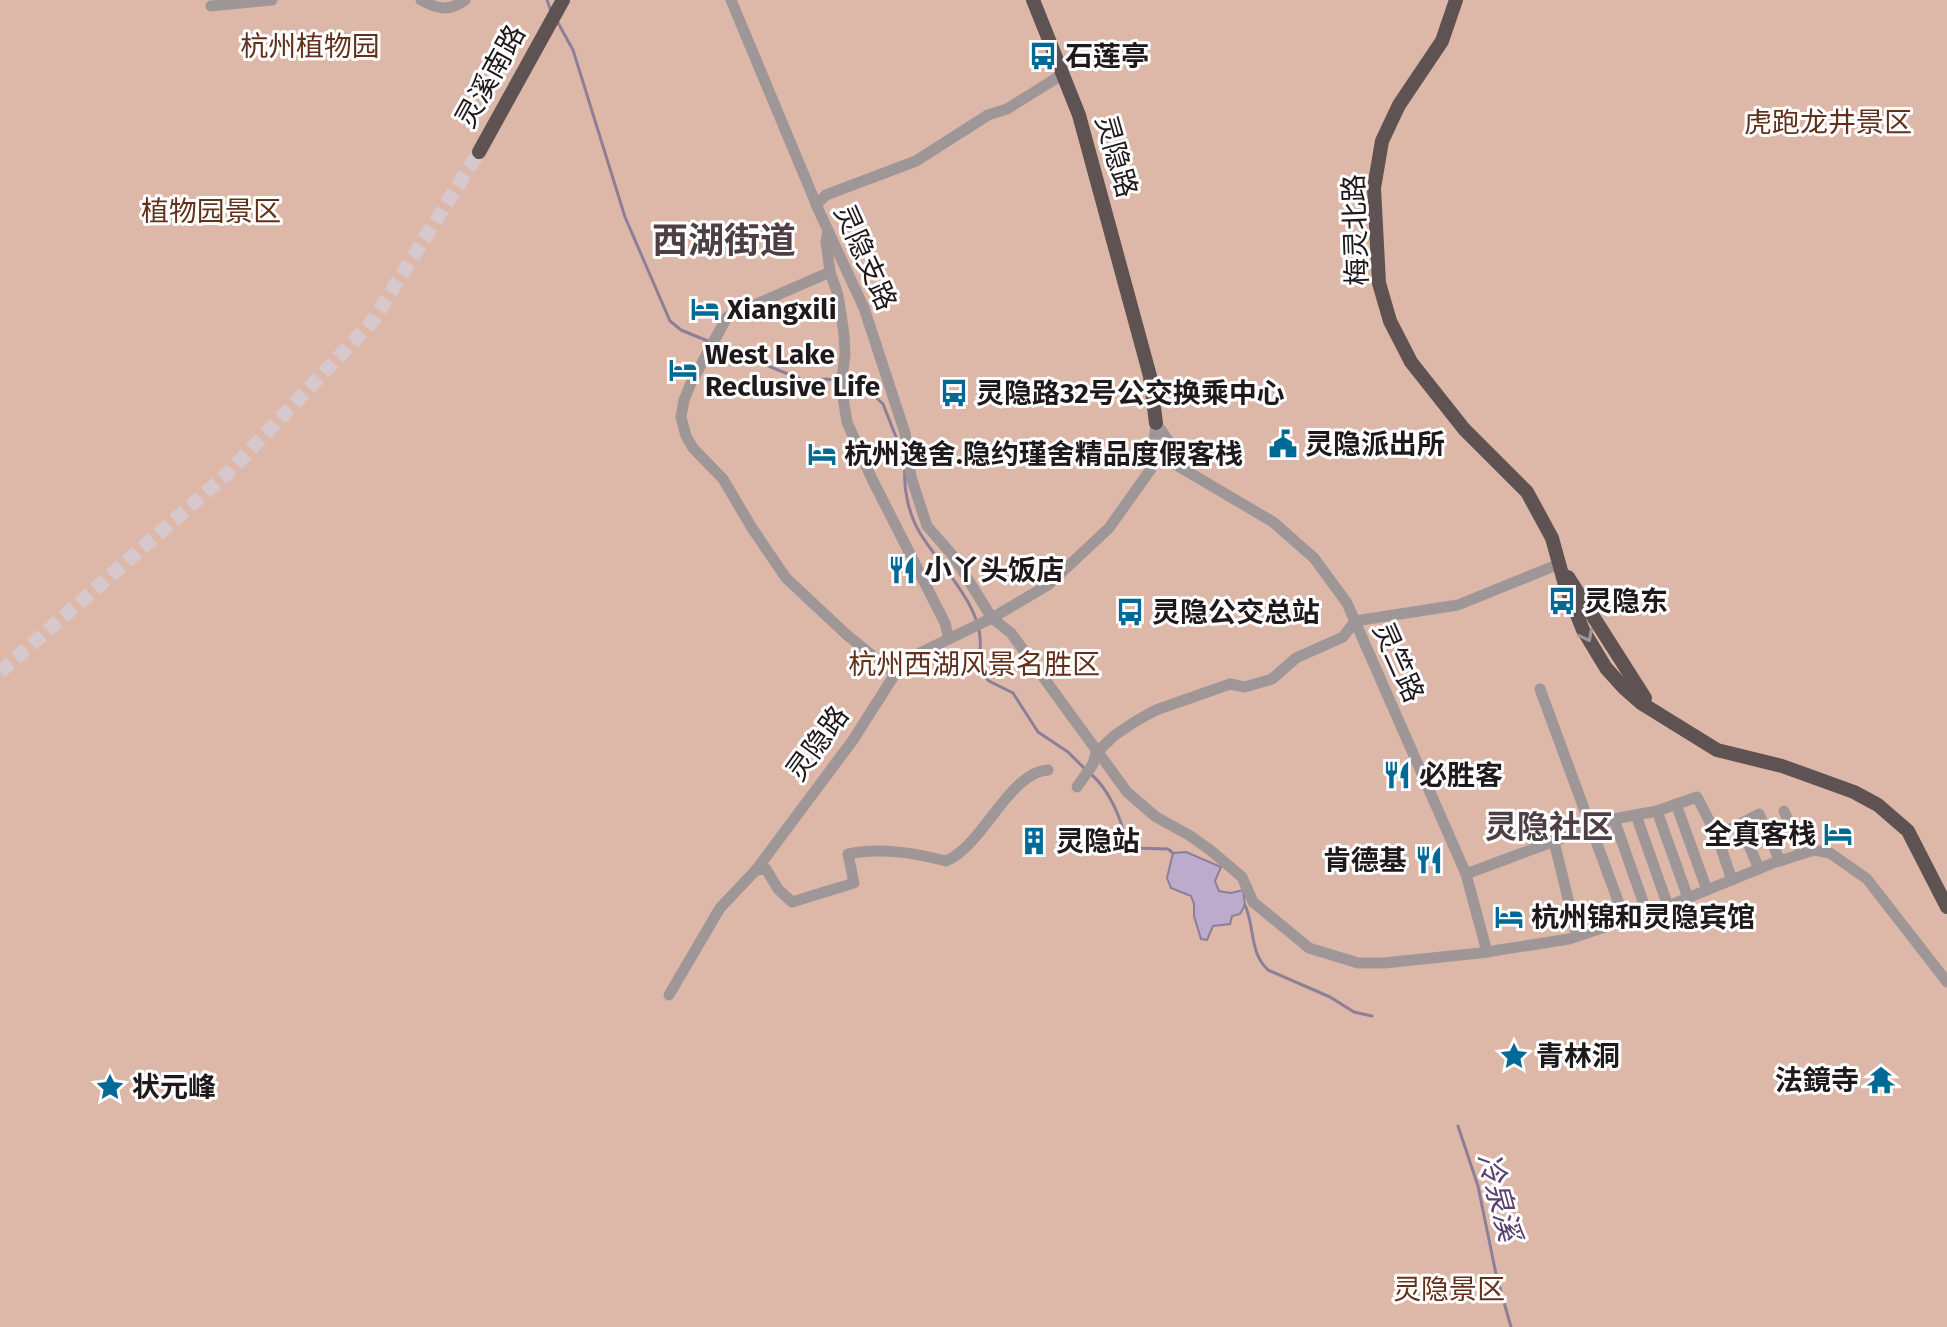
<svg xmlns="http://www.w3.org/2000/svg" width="1947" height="1327" font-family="'Fira Sans','Noto Sans SC',sans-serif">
<rect width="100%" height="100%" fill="#f8e7ec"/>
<rect fill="#ddb8a9" x="0" y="0" width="1947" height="1327"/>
<polygon fill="#bcabcc" stroke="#8d7f97" stroke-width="2" points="1186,852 1221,867 1215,881 1219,891 1231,893 1243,890 1245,905 1240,914 1232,916 1230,924 1213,926 1207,940 1201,939 1194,916 1194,904 1191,896 1171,888 1167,878 1173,853"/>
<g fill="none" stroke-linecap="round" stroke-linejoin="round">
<g stroke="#8d7f97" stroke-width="3">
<polyline points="547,0 551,11"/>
<polyline points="557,21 573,50 625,217 670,321 681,330 805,381 827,379 862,384 883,404 902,452"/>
<path d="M905 467C903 489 909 515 920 533 939 565 985 608 980 648 979 654 975 660 973 666L989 681 1013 693 1038 732 1068 752 1086 770"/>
<path d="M1092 775C1108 789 1123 820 1125 841L1134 848 1168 849 1173 853"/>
<path d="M1245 905C1255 927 1249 952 1268 970L1330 997 1354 1012 1372 1016"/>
<polyline points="1458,1126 1478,1186 1496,1274 1511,1327"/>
</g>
<polyline stroke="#d7c8cd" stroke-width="14" stroke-dasharray="14 7" stroke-linecap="butt" points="0,672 228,473 372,322 479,152"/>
<g stroke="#9f9797" stroke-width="11">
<path d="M421 0C437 9 449 12 465 0"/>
<polyline points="731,0 819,211 864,308 905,433 911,477 927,526 954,557 992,618 1011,633 1127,792 1156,817 1189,835 1210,850 1242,877 1253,902 1309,948 1358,963 1384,963 1480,953 1569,939 1668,906 1773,863 1814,850 1830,853 1867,879 1947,982"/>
<polyline points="211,6 272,0"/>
<polyline points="816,205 826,195 916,161 988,115 1007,109 1063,74"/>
<polyline points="828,231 826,242 830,272 727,317 691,383 684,400 681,417 686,436 693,448 723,479 752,528 786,578 847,635 895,674"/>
<polyline points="830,272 838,295 844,334 845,355 841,385 847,422 871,477 945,623 949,639"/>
<polyline points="1156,423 1170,443 1173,463"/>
<polyline points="1173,463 1273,522 1314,558 1347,603 1466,874 1487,952"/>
<polyline points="1151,469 1156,423"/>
<polyline points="1540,689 1625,920"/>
<polyline points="1077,787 1093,764 1096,753 1115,735 1136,721 1156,710 1230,684 1245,687 1272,679 1296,658 1343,637 1355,621 1458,605 1559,564"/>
<polyline points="1676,804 1707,890"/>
<polyline points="1657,811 1688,898"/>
<polyline points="1784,811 1802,852"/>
<polyline points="1636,815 1668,906"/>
<polyline points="1614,819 1647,913"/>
<polyline points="1740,824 1759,869"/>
<polyline points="1717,836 1732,880"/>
<polyline points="1554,841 1577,936"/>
<path d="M756 870 766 869 778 889 792 902 854 883 848 854C880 847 914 853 946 861 983 846 1009 772 1048 770"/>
<polyline points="1466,874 1614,819 1657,811 1697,797 1717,836 1759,814 1780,861"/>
<polyline points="669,995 720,908 756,870 853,740 895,674 918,654 992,618 1048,585 1109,528 1151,469"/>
</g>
<g stroke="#5f5252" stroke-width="14">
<polyline points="1033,0 1079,115 1150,376 1156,423"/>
<polyline points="1456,0 1442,41 1399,105 1382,141 1374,188 1379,283 1390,321 1411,362 1464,429 1527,492 1552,538 1565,585 1583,630 1606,668 1624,688 1641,703 1717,750 1782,766 1854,792 1878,805 1908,831 1947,907"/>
<polyline points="479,152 563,0"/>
<polyline points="1568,577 1645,698"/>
</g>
</g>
<defs><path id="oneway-chevron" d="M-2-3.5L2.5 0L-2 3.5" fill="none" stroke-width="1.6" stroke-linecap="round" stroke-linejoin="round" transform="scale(2)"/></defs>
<use stroke="#9f9797" href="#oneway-chevron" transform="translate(1587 636) rotate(63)"/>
<defs>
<symbol id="bus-bare" viewBox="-9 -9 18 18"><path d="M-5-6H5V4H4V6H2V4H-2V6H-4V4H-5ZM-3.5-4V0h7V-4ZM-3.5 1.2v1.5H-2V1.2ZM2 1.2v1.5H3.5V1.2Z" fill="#006a97" stroke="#fff" stroke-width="2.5" paint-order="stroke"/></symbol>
<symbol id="hotel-bare" viewBox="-9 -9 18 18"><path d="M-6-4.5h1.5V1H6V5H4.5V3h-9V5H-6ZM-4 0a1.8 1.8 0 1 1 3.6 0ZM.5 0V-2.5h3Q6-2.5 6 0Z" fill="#006a97" stroke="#fff" stroke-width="2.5" paint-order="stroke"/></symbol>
<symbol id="civic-bare" viewBox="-9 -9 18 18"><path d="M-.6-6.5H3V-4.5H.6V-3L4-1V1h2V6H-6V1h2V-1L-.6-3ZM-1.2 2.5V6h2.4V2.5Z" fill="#006a97" stroke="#fff" stroke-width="2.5" paint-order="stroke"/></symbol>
<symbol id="restaurant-bare" viewBox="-9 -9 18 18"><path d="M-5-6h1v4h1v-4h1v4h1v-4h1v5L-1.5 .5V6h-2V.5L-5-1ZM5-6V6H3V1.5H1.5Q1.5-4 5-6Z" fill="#006a97" stroke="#fff" stroke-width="2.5" paint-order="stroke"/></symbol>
<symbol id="building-bare" viewBox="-9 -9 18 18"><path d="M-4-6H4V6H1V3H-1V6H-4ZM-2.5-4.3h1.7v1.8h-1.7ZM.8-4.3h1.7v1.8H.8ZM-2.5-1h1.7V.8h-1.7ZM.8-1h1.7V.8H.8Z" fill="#006a97" stroke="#fff" stroke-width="2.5" paint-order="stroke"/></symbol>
<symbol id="sight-bare" viewBox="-9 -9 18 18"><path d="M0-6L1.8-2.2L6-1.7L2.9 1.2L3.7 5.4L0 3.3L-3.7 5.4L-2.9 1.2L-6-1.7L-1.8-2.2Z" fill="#006a97" stroke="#fff" stroke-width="2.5" paint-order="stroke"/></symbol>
<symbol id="temple-bare" viewBox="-9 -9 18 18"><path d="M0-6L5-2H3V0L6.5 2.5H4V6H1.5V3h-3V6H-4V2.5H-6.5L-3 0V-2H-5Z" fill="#006a97" stroke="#fff" stroke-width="2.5" paint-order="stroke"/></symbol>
</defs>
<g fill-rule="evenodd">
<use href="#bus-bare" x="1023" y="36" width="40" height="40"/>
<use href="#hotel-bare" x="685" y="289" width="40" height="40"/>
<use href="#hotel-bare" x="663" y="350" width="40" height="40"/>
<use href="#bus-bare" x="934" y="373" width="40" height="40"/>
<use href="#civic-bare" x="1263" y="424" width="40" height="40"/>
<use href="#hotel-bare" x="802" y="434" width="40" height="40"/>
<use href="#restaurant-bare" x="882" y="550" width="40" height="40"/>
<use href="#bus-bare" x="1542" y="581" width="40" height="40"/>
<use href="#bus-bare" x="1110" y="592" width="40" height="40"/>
<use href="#restaurant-bare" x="1377" y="755" width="40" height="40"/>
<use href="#hotel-bare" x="1818" y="814" width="40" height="40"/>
<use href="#building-bare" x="1014" y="821" width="40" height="40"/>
<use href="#restaurant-bare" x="1409" y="840" width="40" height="40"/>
<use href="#hotel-bare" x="1489" y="897" width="40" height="40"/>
<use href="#sight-bare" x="1494" y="1036" width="40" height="40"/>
<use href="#temple-bare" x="1861" y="1060" width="40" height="40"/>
<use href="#sight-bare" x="90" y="1067" width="40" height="40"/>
</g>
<g text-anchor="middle" stroke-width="6" stroke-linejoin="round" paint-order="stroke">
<g font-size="28" fill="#63311b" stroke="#fff">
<text x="310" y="56">杭州植物园</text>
<text x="1828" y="132">虎跑龙井景区</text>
<text x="211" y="221">植物园景区</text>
<text x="974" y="674">杭州西湖风景名胜区</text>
<text x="1449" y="1299">灵隐景区</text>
</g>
<g font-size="28" font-weight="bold" fill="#1f191b" stroke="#fff" text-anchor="start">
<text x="1065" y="66">石莲亭</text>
<text x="727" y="319">Xiangxili</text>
<text x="705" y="364">West Lake<tspan x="705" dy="32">Reclusive Life</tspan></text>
<text x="976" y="403">灵隐路32号公交换乘中心</text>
<text x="1305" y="454">灵隐派出所</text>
<text x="844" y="464">杭州逸舍.隐约瑾舍精品度假客栈</text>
<text x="924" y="580">小丫头饭店</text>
<text x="1584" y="611">灵隐东</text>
<text x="1152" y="622">灵隐公交总站</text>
<text x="1419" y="785">必胜客</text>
<text x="1816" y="844" text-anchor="end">全真客栈</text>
<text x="1056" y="851">灵隐站</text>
<text x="1407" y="870" text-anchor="end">肯德基</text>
<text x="1531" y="927">杭州锦和灵隐宾馆</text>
<text x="1536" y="1066">青林洞</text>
<text x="1859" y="1090" text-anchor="end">法鏡寺</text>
<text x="132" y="1097">状元峰</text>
</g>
<g font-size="28" fill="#1f191b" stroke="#fff">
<text transform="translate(490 76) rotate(-61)" y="10">灵溪南路</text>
<text transform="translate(1117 156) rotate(74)" y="10">灵隐路</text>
<text transform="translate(1355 230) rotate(-92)" y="10">梅灵北路</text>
<text transform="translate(866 257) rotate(66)" y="10">灵隐支路</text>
<text transform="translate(1399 662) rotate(66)" y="10">灵竺路</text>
<text transform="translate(817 743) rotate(-54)" y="10">灵隐路</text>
</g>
<g font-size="30" font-style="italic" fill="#59406e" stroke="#fff">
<text transform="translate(1499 1197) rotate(75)" y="10">冷泉溪</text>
</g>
<g font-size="32" font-weight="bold" fill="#4d3f44" stroke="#fff">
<text x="1549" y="838">灵隐社区</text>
</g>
<g font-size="36" font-weight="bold" fill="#4d3f44" stroke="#fff">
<text x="724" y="253">西湖街道</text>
</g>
</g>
</svg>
